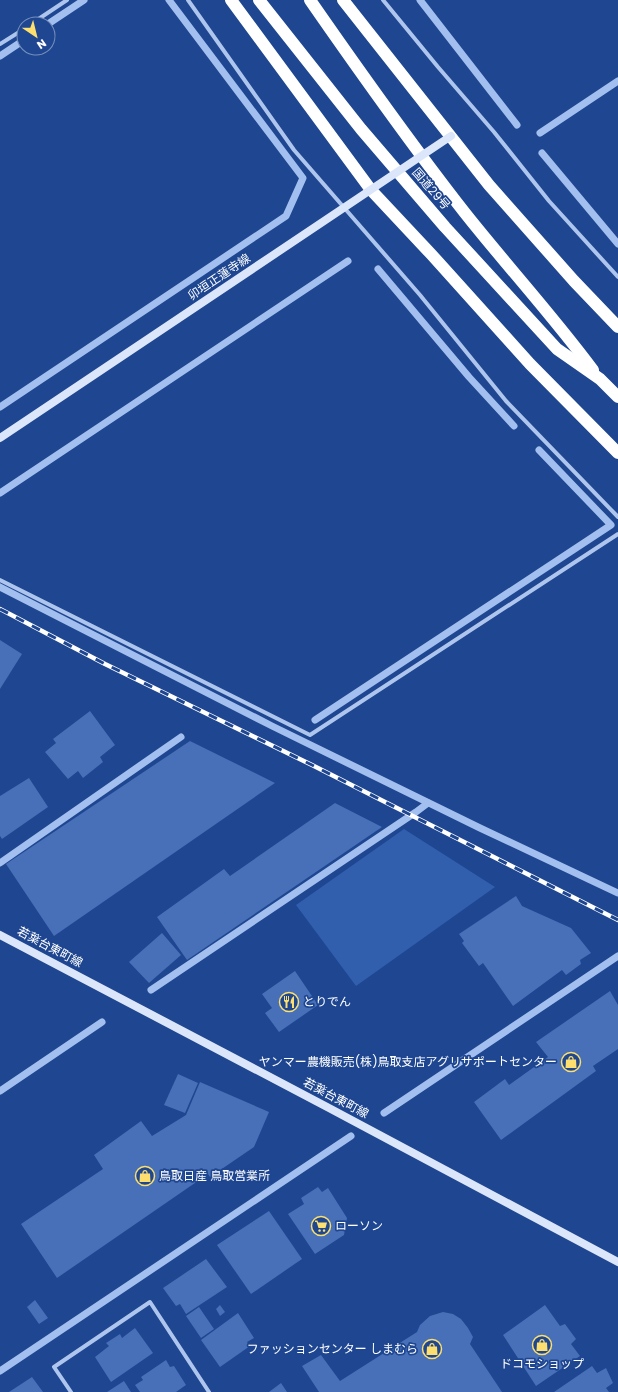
<svg xmlns="http://www.w3.org/2000/svg" width="618" height="1392" font-family="Poppins,'Noto Sans JP',sans-serif">
<rect width="100%" height="100%" fill="#1e4691"/>
<polygon fill="#315fae" points="404,829 495,887 356,986 296,905"/>
<g fill="none" stroke-linecap="round" stroke-linejoin="round">
<g stroke="#a2bfef" stroke-width="7">
<polyline points="420,0 517,125"/>
<polyline points="48,24 84,0"/>
<polyline points="0,56 24,40"/>
<polyline points="540,133 618,81"/>
<polyline points="542,153 618,244"/>
<polyline points="378,269 469,377 514,426"/>
<polyline points="0,407 286,216 303,178 169,0"/>
<polyline points="0,493 348,261"/>
<polyline points="0,587 272,726 480,828 618,893"/>
<polyline points="315,720 611,525 539,450"/>
<polyline points="0,863 181,737"/>
<polyline points="151,990 416,812 428,803"/>
<polyline points="0,1091 102,1022"/>
<polyline points="384,1113 618,956"/>
<polyline points="0,1371 351,1136"/>
</g>
</g>
<g fill="#4770b8">
<polygon points="0,640 22,654 0,689"/>
<polygon points="90,711 115,745 100,757 103,762 83,778 78,771 68,779 45,752 56,743 53,739"/>
<polygon points="190,741 275,783 54,936 6,864"/>
<polygon points="29,778 48,807 2,839 0,836 0,796"/>
<polygon points="335,803 382,827 187,960 157,917 224,869 230,876"/>
<polygon points="516,896 522,906 571,928 591,953 580,960 581,964 566,975 562,970 513,1006 483,963 479,966 462,943 464,941 459,934"/>
<polygon points="162,933 181,955 149,983 129,962"/>
<polygon points="295,971 318,1005 279,1032 265,1013 272,1008 262,994"/>
<polygon points="610,991 618,1005 618,1049 593,1066 596,1071 501,1140 474,1102 505,1079 509,1085 548,1057 536,1042"/>
<polygon points="178,1074 198,1083 185,1113 164,1105"/>
<polygon points="200,1082 269,1112 254,1147 210,1177 208,1174 57,1278 21,1224 103,1169 94,1155 141,1121 152,1136 186,1115"/>
<polygon points="318,1187 322,1192 328,1188 347,1218 344,1235 315,1254 288,1214 304,1204 301,1198"/>
<polygon points="269,1211 302,1259 251,1294 217,1245"/>
<polygon points="206,1259 227,1287 186,1314 180,1304 176,1306 163,1288"/>
<polygon points="35,1300 48,1318 39,1324 27,1307"/>
<polygon points="220,1305 225,1312 220,1316 216,1309"/>
<polygon points="545,1305 560,1326 565,1324 576,1339 571,1344 580,1356 536,1386 503,1335"/>
<polygon points="199,1307 214,1329 201,1338 186,1316"/>
<polygon points="443,1312 453,1314 461,1319 468,1328 473,1337 470,1344 502,1392 319,1392 302,1366 321,1355 340,1381 417,1332 420,1325 430,1316"/>
<polygon points="238,1313 254,1338 247,1342 250,1346 220,1367 201,1340"/>
<polygon points="135,1328 153,1353 111,1382 95,1357 109,1346 106,1343 120,1334 122,1338"/>
<polygon points="166,1360 170,1367 174,1366 186,1385 176,1392 140,1392 135,1385 143,1380 141,1377"/>
<polygon points="592,1366 597,1373 606,1368 613,1383 606,1388 609,1392 554,1392"/>
<polygon points="32,1377 43,1392 9,1392"/>
<polygon points="124,1381 131,1392 107,1392"/>
<polygon points="281,1383 287,1392 269,1392"/>
</g>
<g fill="none" stroke-linecap="round" stroke-linejoin="round">
<g stroke="#aec5ee" stroke-width="4">
<polyline points="188,0 294,150 420,295 506,401 618,517"/>
<polyline points="383,0 438,67 494,132 549,201 618,277"/>
<polyline points="31,24 67,0"/>
<polyline points="0,44 24,29"/>
<polyline points="0,580 310,735 618,534"/>
<polyline points="71,1392 54,1367 150,1302 209,1392"/>
</g>
<polyline stroke="#dbe6fa" stroke-width="8" points="0,935 329,1108 618,1262"/>
<g stroke="#fff" stroke-width="12">
<polyline points="231,0 371,190 431,254 530,364 618,453"/>
<polyline points="259,0 361,129 445,227 557,349 600,379 618,397"/>
<path d="M310 0C360 72 411 144 465 213 507 266 553 316 593 370"/>
<polyline points="343,0 489,185 574,281 618,327"/>
</g>
<defs>
<polyline id="rail" points="0,609 105,664 312,765 618,920"/>
</defs>
<use href="#rail" stroke="#fff" stroke-width="4.5"/>
<use href="#rail" stroke="#1e4691" stroke-width="3" stroke-dasharray="9" stroke-linecap="butt"/>
<polyline stroke="#dbe6fa" stroke-width="8" points="0,438 451,136"/>
</g>
<defs>
<symbol id="restaurant-ring" viewBox="-11 -11 22 22"><circle r="9.5" fill="#1e4691" stroke="#fcdf6e" stroke-width="1.5"/><path d="M-5-6h1v4h1v-4h1v4h1v-4h1v5L-1.5 .5V6h-2V.5L-5-1ZM5-6V6H3V1.5H1.5Q1.5-4 5-6Z" fill="#fcdf6e"/></symbol>
<symbol id="shop-ring" viewBox="-11 -11 22 22"><circle r="9.5" fill="#1e4691" stroke="#fcdf6e" stroke-width="1.5"/><path d="M-5-2.5h2.3a2.7 3.5 0 0 1 5.4 0H5L5.5 6h-11ZM-1.5-2.5h3a1.5 2.3 0 0 0-3 0Z" fill="#fcdf6e"/></symbol>
<symbol id="supermarket-ring" viewBox="-11 -11 22 22"><circle r="9.5" fill="#1e4691" stroke="#fcdf6e" stroke-width="1.5"/><path d="M-6-5.5h2.5l.6 2H6L4.5 2H-2.5L-4.4-4H-6ZM-1.5 3.2a1.3 1.3 0 1 0 .1 0ZM3 3.2a1.3 1.3 0 1 0 .1 0Z" fill="#fcdf6e"/></symbol>
</defs>
<g fill-rule="evenodd">
<use href="#restaurant-ring" x="278" y="991" width="22" height="22"/>
<use href="#shop-ring" x="560" y="1051" width="22" height="22"/>
<use href="#shop-ring" x="134" y="1165" width="22" height="22"/>
<use href="#supermarket-ring" x="310" y="1215" width="22" height="22"/>
<use href="#shop-ring" x="531" y="1334" width="22" height="22"/>
<use href="#shop-ring" x="421" y="1338" width="22" height="22"/>
</g>
<g text-anchor="middle" stroke-width="3.5" stroke-linejoin="round" paint-order="stroke">
<g font-size="12" fill="#fff" stroke="#1e4691">
<text transform="translate(431 189) rotate(49)" y="4">国道29号</text>
<text transform="translate(219 277) rotate(-34)" y="4">卯垣正蓮寺線</text>
<text transform="translate(50 947) rotate(28)" y="4">若葉台東町線</text>
<text transform="translate(336 1098) rotate(28)" y="4">若葉台東町線</text>
</g>
<g font-size="12" fill="#fff" stroke="#1e4691" text-anchor="start">
<text x="303" y="1006">とりでん</text>
<text x="557" y="1066" text-anchor="end">ヤンマー農機販売(株)鳥取支店アグリサポートセンター</text>
<text x="159" y="1180">鳥取日産 鳥取営業所</text>
<text x="335" y="1230">ローソン</text>
<text x="418" y="1353" text-anchor="end">ファッションセンター しまむら</text>
<text x="542" y="1368" text-anchor="middle">ドコモショップ</text>
</g>
</g>
<g transform="translate(36 36) rotate(145)"><circle r="19" fill="#1e4691" stroke="#7890bd"/>
<path d="M0-3L7 15L0 10L-7 15Z" fill="#fcdf6e"/>
<text y="-6" font-size="11" font-weight="bold" text-anchor="middle" fill="#ffffff">N</text>
</g>
</svg>
